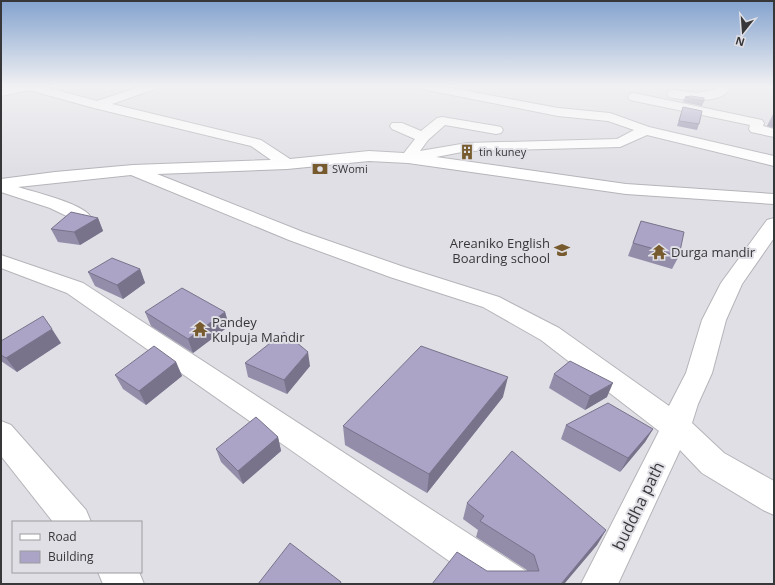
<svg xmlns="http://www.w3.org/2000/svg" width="775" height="585" font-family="'Open Sans',sans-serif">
<rect width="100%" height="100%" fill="#e0dfe5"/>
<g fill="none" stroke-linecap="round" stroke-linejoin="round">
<defs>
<g id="minor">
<path d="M8 87H45L97 101 139 87H157L155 89 112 104 261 140 290 159 369 151 404 153 415 139 392 129 390 126 392 123H402L421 131 437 118 442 117 496 126 501 127 503 130 501 133 496 134 445 125 428 140 420 151 467 143 617 139 634 130 608 121 558 116 427 90 421 87H446L558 108 610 113 649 127 774 156V166L647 135 620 147 467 151 436 157 626 184 774 194V204L626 194 408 163 369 161 287 169 157 174 303 232 404 267 499 297 559 328 669 406 686 373 702 320 721 283 767 220 774 218V238L742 284 726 320 712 373 698 404 692 423 724 453 774 481V515L763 510 702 473 680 450 618 584H581L659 431 541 340 483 307 390 277 289 240 131 175 18 187C34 192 81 203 90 216L87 220 81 221 75 220 50 208 1 192V179L55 172 133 165 271 160 251 146 94 108 29 90 1 96V88Z"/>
<path d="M715 87H727L728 91C719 104 682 100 669 97L667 94 669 91 673 90 698 93 716 89Z"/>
<polygon points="634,93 762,120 764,123 763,126 774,129 774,137 751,132 749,129 750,125 630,100 628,97 630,94"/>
<polygon points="1,255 83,283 526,571 531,584 482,584 67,293 1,268"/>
<polygon points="1,421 11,425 86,510 91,522 53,522 1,456"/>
<polygon points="98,572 139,572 144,584 103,584"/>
</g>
</defs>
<use href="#minor" stroke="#b5b4b9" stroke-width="2"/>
<use href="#minor" fill="#fff" fill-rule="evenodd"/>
</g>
<g fill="#938daa">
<polygon points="685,97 704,101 702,106 683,102"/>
<polygon points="683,107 699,124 697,130 677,126"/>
<polygon points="774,112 774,128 767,126"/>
<polygon points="98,218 103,231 80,245 58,242 51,229"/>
<polygon points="641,221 679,256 672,269 628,256"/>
<polygon points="140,269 145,283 123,299 95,286 88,272"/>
<polygon points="145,312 225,312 229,326 193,353 151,326"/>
<polygon points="1,341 61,343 17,372 1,361"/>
<polygon points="176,362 182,376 146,405 123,389 115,375"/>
<polygon points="245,363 310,366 287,394 248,377"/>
<polygon points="554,374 607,397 585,410 549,388"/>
<polygon points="503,397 427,493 345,445 343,426"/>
<polygon points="566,425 653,429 645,442 620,472 561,439"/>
<polygon points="278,437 281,451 243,484 221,462 216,449"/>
<polygon points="467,503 606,530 597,545 564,584 487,571 527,571 527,570 476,537 478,530 463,519"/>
</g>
<g fill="#78738b">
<polygon points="98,218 103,231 80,245 74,232"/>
<polygon points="140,269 145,283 123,299 117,285"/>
<polygon points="225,312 229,326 193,353 188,339"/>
<polygon points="52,329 61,343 17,372 6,358"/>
<polygon points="308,352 310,366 287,394 284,380"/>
<polygon points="176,362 182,376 146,405 139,391"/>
<polygon points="508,377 503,397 427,493 429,474"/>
<polygon points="613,383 607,397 585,410 590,396"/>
<polygon points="653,429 645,442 620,472 628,458"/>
<polygon points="278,437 281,451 243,484 238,471"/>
<polygon points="606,530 597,545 564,584 561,584"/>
</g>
<g fill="#aba4c6" stroke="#78738b">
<polygon points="691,96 704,98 704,101 685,97"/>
<polygon points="683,107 702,111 699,124 679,121"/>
<polygon points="71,212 98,218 74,232 51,229"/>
<polygon points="641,221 684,232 679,256 633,243"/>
<polygon points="112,258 140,269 117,285 88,272"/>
<polygon points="182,288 225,312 188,339 145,312"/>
<polygon points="43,316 52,329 6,358 1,355 1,341"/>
<polygon points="284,332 308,352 284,380 245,363"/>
<polygon points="154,346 176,362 139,391 115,375"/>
<polygon points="421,346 508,377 429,474 343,426"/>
<polygon points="570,361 613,383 590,396 554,374"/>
<polygon points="608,403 653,429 628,458 566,425"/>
<polygon points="256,417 278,437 238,471 216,449"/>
<polygon points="512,451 606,530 561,584 432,584 457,552 487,571 539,571 534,555 480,521 484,516 467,503"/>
<polygon points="290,543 341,582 340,584 258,584"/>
</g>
<linearGradient id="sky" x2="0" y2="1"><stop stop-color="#83a2ce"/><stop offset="0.51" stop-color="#f1f1f3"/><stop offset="1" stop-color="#f1f1f3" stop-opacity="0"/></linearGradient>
<rect width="775" height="169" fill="url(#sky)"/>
<defs>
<symbol id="building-bare" viewBox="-9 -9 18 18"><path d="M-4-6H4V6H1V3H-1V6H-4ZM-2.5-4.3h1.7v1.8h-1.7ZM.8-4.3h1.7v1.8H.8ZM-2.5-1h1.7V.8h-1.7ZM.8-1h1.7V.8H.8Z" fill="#775b2e" stroke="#e0dfe5" stroke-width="2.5" paint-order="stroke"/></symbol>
<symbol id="bank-bare" viewBox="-9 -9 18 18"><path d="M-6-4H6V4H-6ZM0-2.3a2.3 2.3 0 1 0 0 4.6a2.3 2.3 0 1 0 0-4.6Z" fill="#775b2e" stroke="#e0dfe5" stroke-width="2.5" paint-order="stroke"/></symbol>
<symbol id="school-bare" viewBox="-9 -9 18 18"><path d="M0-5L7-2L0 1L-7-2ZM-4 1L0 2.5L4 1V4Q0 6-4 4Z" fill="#775b2e" stroke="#e0dfe5" stroke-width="2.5" paint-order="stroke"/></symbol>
<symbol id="temple-bare" viewBox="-9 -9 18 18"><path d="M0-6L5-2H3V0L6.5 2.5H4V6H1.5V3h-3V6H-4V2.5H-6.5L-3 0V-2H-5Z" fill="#775b2e" stroke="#e0dfe5" stroke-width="2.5" paint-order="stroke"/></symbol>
</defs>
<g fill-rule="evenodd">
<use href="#building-bare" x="456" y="141" width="22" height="22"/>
<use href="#bank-bare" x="309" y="158" width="22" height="22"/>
<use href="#school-bare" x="551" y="239" width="22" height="22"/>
<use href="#temple-bare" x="648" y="241" width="22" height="22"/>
<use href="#temple-bare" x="189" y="318" width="22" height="22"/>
</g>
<g text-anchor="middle" stroke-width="4" stroke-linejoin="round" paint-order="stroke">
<g font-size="11" fill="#373739" stroke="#e0dfe5" text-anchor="start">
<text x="479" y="156">tin kuney</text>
<text x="332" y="173">SWomi</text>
</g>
<g font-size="13" fill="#373739" stroke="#e0dfe5" text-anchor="start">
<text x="550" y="248" text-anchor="end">Areaniko English<tspan x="550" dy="15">Boarding school</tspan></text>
<text x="671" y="257">Durga mandir</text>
<text x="212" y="327">Pandey<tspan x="212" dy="15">Kulpuja Mandir</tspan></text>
</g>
<g font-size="16" fill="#373739" stroke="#e0dfe5">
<text transform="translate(638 506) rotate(-64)" y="6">buddha path</text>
</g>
</g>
<rect width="775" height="585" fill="none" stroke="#373739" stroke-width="4"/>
<rect x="12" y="521" width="130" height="52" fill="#e0dfe5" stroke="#9c9ca0"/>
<rect x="20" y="534" width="20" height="6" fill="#ffffff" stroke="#9c9ca0"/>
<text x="48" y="541" font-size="12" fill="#373739">Road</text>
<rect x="20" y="551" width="20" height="12" fill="#aba4c6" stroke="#9c9ca0"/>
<text x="48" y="561" font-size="12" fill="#373739">Building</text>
<g transform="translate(743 32) rotate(197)" stroke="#e0dfe5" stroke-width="3" paint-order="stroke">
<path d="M0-3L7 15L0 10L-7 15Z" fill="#373739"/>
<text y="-6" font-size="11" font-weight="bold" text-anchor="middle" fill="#373739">N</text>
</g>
</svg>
